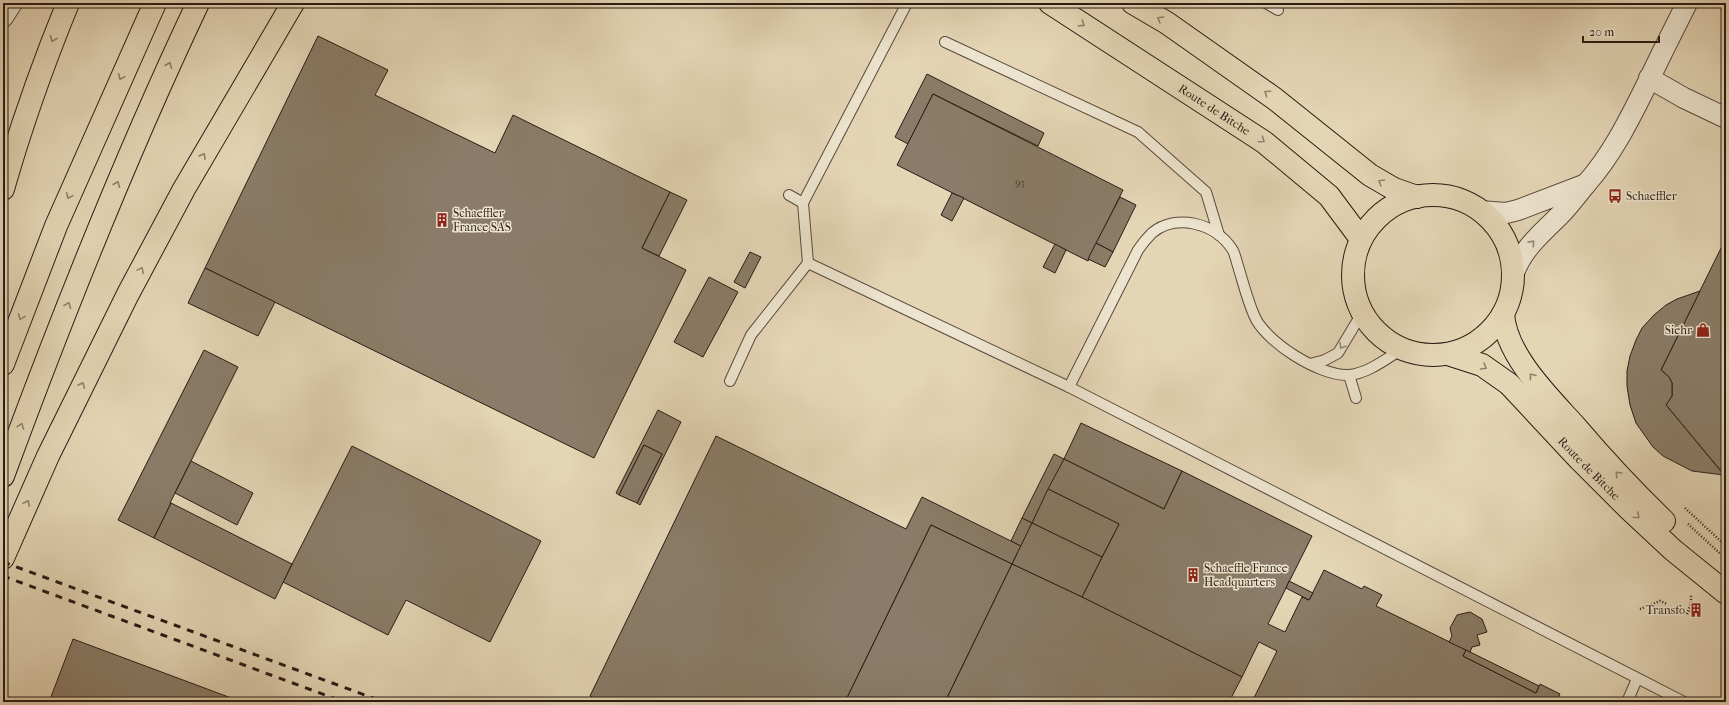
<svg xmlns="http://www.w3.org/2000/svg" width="1729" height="705" font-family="'IM FELL French Canon',serif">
<rect width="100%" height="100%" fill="#e4d5b5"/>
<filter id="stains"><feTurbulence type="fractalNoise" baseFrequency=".005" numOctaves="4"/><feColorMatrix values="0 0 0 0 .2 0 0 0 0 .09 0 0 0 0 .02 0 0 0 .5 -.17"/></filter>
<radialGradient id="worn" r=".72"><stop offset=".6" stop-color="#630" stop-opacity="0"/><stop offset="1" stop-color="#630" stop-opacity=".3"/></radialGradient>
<g fill="#8a7c68" stroke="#291b14">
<polygon points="318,36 388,70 375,95 495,153 513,115 670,192 642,248 686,270 594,458 205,268"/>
<polygon points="927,74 1044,133 1038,146 933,94 908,144 895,137"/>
<polygon points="933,94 1123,190 1088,261 897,165"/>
<polygon points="670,192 687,200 659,256 642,248"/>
<polygon points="952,193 964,198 952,221 941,215"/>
<polygon points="1120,197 1136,205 1113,252 1096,243"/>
<polygon points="1726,238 1726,477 1666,405 1672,396 1672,383 1669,377 1661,370"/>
<polygon points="1096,243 1113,252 1105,267 1088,259"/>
<polygon points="1055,244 1066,250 1055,273 1043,267"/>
<polygon points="750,252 761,257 745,288 734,282"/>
<polygon points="205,268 275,302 258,336 188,303"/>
<polygon points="709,277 738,292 703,357 674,342"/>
<polygon points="1700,291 1661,370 1669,377 1672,383 1672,396 1666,405 1724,475 1692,471 1663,456 1653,447 1636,423 1630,405 1627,386 1627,371 1630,356 1636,340 1642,328 1654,315 1666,305 1677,299"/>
<polygon points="204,350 238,367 170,503 171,503 154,538 118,520"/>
<polygon points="658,410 681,422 640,505 637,503 662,454 644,445 619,495 616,493"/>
<polygon points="1081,423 1182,471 1164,509 1064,459"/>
<polygon points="716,436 906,529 922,497 1021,546 1012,564 931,525 845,702 602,702 590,696"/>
<polygon points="644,445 662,454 637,503 619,495"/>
<polygon points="352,446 541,541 490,642 406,600 388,635 283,582"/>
<polygon points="1054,454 1064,459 1032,523 1022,518"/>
<polygon points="1064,459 1164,509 1182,471 1312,536 1268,624 1285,632 1302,597 1309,600 1324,570 1362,589 1364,586 1382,595 1376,606 1466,650 1463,656 1536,693 1540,684 1560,694 1558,698 1567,702 1252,702 1277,651 1259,642 1242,677 1082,597 1119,524 1048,489"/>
<polygon points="191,461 253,493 237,525 175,493"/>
<polygon points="1048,489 1119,524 1102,557 1032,523"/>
<polygon points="171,503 292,564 275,599 154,538"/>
<polygon points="1022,518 1032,523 1021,546 1011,541"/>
<polygon points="1032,523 1102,557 1082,597 1012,564"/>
<polygon points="931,525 1012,564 945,702 845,702"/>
<polygon points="1012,564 1082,597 1242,677 1229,702 945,702"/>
<polygon points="1289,581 1313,593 1309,600 1286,588"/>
<polygon points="1693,605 1701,608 1698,615 1690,612"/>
<polygon points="1470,612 1482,619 1487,632 1477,635 1480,645 1472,647 1470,652 1449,642 1452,636 1450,628 1457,615"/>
<polygon points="73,639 242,702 49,702"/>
<polygon points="1466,650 1539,686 1536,693 1463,656"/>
</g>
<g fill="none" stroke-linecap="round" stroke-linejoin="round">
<defs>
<g id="service">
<polyline points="1266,3 1278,10"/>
<polyline points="945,42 1138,132 1206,192 1219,235"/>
<polyline points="789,195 803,203 808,263"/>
<polyline points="803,203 907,3"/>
<path d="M1402 349C1386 359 1367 374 1348 375 1319 376 1264 341 1254 315 1247 299 1243 282 1238 266 1236 260 1235 253 1232 249 1215 223 1176 213 1152 233 1147 238 1142 244 1138 250L1069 387 1684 702"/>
<polyline points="1310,364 1325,360 1338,353 1362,313"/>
<polyline points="1349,375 1356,398"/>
<polyline points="730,381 751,335 808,263 1069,387"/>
<polyline points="1627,702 1637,679"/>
</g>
<g id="minor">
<polyline points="3,17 12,3"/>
<polyline points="1649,78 1684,98 1726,118"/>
<path d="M1586 184C1613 154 1631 116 1649 80 1661 54 1674 29 1687 3"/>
<path d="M1480 211 1506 213 1518 210 1586 184C1577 195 1569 206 1560 215 1541 234 1521 250 1513 276"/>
</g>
<g id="primary">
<path id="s1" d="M1050 3 1264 142 1329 196 1361 239"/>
<polyline points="1133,3 1167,23 1275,99 1370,175 1394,189 1417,197"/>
<circle cx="1433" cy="275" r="80"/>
<path d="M1503 314C1506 356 1549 397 1576 427 1604 460 1633 491 1664 521"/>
<path id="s2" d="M1448 354 1482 365 1509 384 1579 459 1629 509 1673 550 1726 593"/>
</g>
<g id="trunk">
<path d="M3 189C21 126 43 64 68 3"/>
<polyline points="3,364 56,226 155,3"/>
<path d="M3 476C62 316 125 157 198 3"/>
<polyline points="3,558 48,456 128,294 184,189 293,3"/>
</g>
</defs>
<use href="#service" stroke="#584a3c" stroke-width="12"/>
<use href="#minor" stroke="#584a3c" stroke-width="22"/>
<use href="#primary" stroke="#291b14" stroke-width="24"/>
<use href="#trunk" stroke="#291b14" stroke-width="24"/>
<g stroke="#291b14" stroke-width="2.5" stroke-dasharray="1 2" stroke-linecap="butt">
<polyline points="1685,508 1726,546"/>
<polyline points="1688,524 1726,559"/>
<polyline points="1640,609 1660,601 1667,604"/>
<polyline points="1687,614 1691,604 1691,595"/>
</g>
<use href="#service" stroke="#ede4cf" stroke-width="10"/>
<use href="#minor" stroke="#ede4cf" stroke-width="20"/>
<use href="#primary" stroke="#e4d5b5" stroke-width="22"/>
<use href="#trunk" stroke="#e4d5b5" stroke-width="22"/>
<g stroke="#291b14" stroke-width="3" stroke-dasharray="7 7" stroke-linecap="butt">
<polyline points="3,562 384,702"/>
<polyline points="3,576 344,702"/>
</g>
</g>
<defs><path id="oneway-chevron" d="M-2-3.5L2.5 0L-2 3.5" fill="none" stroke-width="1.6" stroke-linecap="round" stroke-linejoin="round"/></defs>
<g stroke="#90816d">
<use href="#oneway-chevron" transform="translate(1160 19) rotate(-149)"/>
<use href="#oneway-chevron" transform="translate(1082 24) rotate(33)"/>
<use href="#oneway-chevron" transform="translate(53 39) rotate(112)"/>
<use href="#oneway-chevron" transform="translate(169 65) rotate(-67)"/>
<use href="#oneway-chevron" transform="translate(121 77) rotate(114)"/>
<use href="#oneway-chevron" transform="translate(1267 93) rotate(-145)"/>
<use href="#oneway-chevron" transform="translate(1262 140) rotate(35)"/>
<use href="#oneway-chevron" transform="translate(203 156) rotate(-60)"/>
<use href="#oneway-chevron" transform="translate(1381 182) rotate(-150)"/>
<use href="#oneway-chevron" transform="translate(117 184) rotate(-67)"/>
<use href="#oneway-chevron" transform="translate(69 196) rotate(114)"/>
<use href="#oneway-chevron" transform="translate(141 270) rotate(-62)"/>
<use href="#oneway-chevron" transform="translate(68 305) rotate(-68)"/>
<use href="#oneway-chevron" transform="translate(21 317) rotate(111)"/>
<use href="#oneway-chevron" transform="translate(1484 367) rotate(30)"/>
<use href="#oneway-chevron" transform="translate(1532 376) rotate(-127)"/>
<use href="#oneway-chevron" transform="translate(82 385) rotate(-64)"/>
<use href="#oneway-chevron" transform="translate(21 426) rotate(-70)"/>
<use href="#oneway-chevron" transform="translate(1618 474) rotate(-133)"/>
<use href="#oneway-chevron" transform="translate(27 503) rotate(-66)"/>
<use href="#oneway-chevron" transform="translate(1637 516) rotate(43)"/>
</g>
<g stroke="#958a7b">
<use href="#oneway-chevron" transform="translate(1532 243) rotate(-48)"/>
<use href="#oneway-chevron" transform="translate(1342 346) rotate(122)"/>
</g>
<defs>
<symbol id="bus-bare" viewBox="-9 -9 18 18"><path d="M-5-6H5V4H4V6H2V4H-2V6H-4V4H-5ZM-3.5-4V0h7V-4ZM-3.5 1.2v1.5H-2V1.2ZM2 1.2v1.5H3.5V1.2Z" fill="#8f2418" stroke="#ede4cf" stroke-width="2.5" paint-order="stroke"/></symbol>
<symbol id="building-bare" viewBox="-9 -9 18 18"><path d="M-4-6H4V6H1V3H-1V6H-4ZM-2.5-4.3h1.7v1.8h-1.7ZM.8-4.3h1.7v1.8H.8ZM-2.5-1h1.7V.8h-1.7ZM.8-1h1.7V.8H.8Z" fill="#8f2418" stroke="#ede4cf" stroke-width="2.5" paint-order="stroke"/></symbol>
<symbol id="shop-bare" viewBox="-9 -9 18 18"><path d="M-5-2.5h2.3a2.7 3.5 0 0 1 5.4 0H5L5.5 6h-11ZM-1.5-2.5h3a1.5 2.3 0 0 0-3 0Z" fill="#8f2418" stroke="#ede4cf" stroke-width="2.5" paint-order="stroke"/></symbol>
</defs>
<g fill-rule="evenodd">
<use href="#bus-bare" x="1605" y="186" width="20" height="20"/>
<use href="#building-bare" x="432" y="210" width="20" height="20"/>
<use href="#shop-bare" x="1693" y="320" width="20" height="20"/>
<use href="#building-bare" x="1183" y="565" width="20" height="20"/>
<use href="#building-bare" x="1686" y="600" width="20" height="20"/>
</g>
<g text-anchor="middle" stroke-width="3" stroke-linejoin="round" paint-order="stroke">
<g font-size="10" fill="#413329">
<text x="1020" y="186">93</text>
</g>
<g font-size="12" fill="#291b14" stroke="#ede4cf">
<text dy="4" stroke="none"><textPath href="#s1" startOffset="196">Route de Bitche</textPath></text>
<text dy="4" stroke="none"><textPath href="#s2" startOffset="185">Route de Bitche</textPath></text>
</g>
<g font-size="12" fill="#291b14" stroke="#ede4cf" text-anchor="start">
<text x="1626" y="200">Schaeffler</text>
<text x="453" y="217">Schaeffler<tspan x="453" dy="14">France SAS</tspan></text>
<text x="1692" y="334" text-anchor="end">Siehr</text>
<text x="1204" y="572">Schaeffle France<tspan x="1204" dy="14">Headquarters</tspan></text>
<text x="1685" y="614" text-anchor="end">Transfo</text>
</g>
</g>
<rect width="1729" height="705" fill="none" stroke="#e4d5b5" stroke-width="16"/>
<rect x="4" y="4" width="1721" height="697" fill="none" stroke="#291b14" stroke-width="2"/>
<rect x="8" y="8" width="1713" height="689" fill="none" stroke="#291b14"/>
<path d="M1583 36v6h76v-6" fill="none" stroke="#291b14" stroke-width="2"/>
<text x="1589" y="36" font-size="12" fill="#291b14" stroke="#ede4cf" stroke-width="3" paint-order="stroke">20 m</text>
<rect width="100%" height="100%" filter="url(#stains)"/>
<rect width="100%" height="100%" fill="url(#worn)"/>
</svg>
